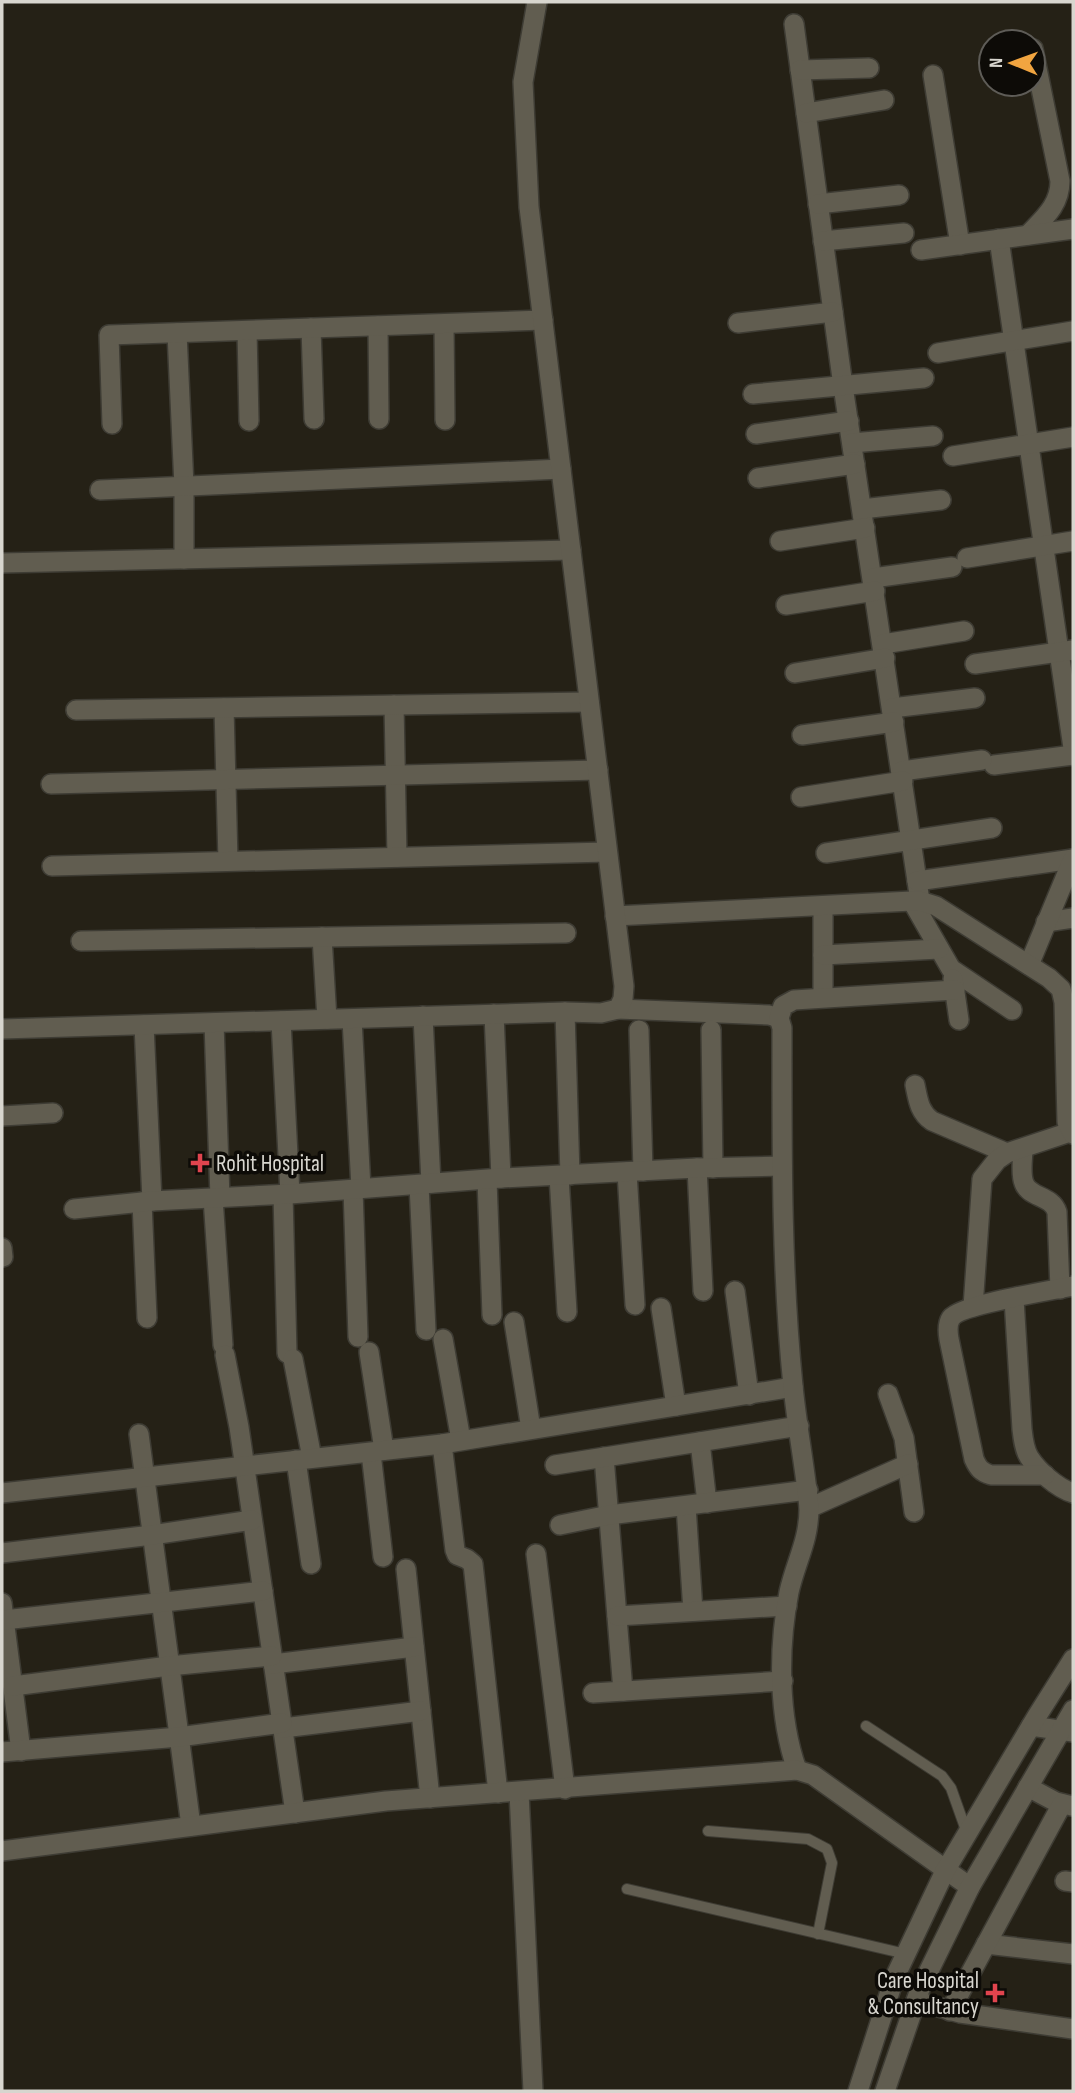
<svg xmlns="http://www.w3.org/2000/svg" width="1075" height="2093" font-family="'Sofia Sans Condensed',sans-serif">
<rect width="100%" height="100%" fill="#252116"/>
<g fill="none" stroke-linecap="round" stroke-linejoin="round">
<defs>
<g id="service">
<polyline points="866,1726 942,1776 951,1788 967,1833"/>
<polyline points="708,1831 808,1839 827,1849 832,1863 818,1934"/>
<polyline points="627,1889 906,1954"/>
</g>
<g id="minor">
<polyline points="794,24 843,386 920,901"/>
<polyline points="800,70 869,68"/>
<polyline points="933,75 960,245"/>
<polyline points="806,113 884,100"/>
<polyline points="818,204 899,195"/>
<path d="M1028 235C1044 218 1060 205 1060 181L1033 49"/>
<polyline points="999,239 1073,748"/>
<polyline points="823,241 904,233"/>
<polyline points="921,250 1073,229"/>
<polyline points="738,323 833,312"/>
<polyline points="444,324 445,420"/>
<polyline points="378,326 379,419"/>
<polyline points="311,328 314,419"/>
<polyline points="247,331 249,421"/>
<polyline points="177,333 184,486 184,559"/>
<polyline points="938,353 1073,331"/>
<polyline points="753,394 924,378"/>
<polyline points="112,424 109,335 543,320"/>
<polyline points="756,434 849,421"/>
<polyline points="852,443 933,436"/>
<polyline points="953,456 1073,437"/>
<polyline points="758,478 855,464"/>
<polyline points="100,490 561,469"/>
<polyline points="862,509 941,500"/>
<polyline points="780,541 865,528"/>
<polyline points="967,558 1073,541"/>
<polyline points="873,578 952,567"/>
<polyline points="786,605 875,591"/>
<polyline points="883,644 964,631"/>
<polyline points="975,664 1073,650"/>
<polyline points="795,673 885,658"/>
<polyline points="394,705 397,857"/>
<polyline points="224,708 228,861"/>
<polyline points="892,708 975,698"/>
<polyline points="76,710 589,702"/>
<polyline points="802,735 894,722"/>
<polyline points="994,765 1073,755"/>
<polyline points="902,771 982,760"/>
<polyline points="51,784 598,770"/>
<polyline points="801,797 903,781"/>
<polyline points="826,853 992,828"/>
<polyline points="52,866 607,852"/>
<polyline points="917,881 1073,859"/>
<polyline points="912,901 951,969 1012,1010"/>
<polyline points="823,906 823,997"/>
<polyline points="1046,922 1073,918"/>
<polyline points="322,937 327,1019"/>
<polyline points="81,941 566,933"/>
<polyline points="823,955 939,949"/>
<polyline points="1029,965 1073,859"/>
<polyline points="953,979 959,1020"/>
<polyline points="618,1009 769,1015 779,1018"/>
<polyline points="565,1012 570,1175"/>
<polyline points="494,1014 501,1178"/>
<polyline points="423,1016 431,1183"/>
<polyline points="352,1019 361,1188"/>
<polyline points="281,1021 290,1194"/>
<polyline points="214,1023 220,1198"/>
<polyline points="144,1025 152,1201"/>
<polyline points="639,1030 643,1171"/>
<polyline points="711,1030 713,1168"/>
<path d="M915 1085C918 1099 919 1112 932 1121L1007 1153"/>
<polyline points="2,1116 53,1113"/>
<path d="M1023 1148C1023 1158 1020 1173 1024 1183 1029 1198 1052 1195 1057 1212L1060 1289"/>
<polyline points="697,1168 703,1291"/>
<polyline points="627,1172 635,1305"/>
<polyline points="559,1176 567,1312"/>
<polyline points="487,1180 492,1315"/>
<polyline points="419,1185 426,1330"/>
<polyline points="353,1189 358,1337"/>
<polyline points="283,1194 287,1353"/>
<polyline points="213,1198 223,1345"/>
<polyline points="142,1202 147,1318"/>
<polyline points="74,1209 152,1201 290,1194 501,1178 697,1168 782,1166"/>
<polyline points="2,1248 3,1257"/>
<polyline points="735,1291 749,1395"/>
<path d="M1014 1299 1022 1429C1023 1438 1024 1449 1029 1457 1038 1471 1057 1488 1073 1493"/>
<polyline points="973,1307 982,1179 997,1160 1007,1153 1070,1132"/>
<polyline points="661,1308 676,1406"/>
<polyline points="514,1322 531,1429"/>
<polyline points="443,1339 461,1440"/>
<polyline points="369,1352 384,1450"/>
<polyline points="225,1355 239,1427 295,1813"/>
<polyline points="293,1359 312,1458"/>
<polyline points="888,1394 904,1438 914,1512"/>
<polyline points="139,1434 191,1826"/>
<polyline points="700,1442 707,1503"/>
<polyline points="442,1444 455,1550 457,1555 467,1559 473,1564 498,1793"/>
<polyline points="371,1453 383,1557"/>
<polyline points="604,1457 623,1691"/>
<polyline points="296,1460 311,1564"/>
<polyline points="555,1465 799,1426"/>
<path d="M1045 1475H991C981 1472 978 1468 974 1459L949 1339C948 1333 947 1324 951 1318 960 1305 1053 1290 1073 1286"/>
<polyline points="2,1493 442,1444 793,1387"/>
<polyline points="686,1506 693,1611"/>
<polyline points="809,1508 908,1464"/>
<polyline points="560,1525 609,1515 808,1490"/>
<polyline points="2,1553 152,1535 252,1520"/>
<polyline points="536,1554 565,1789"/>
<polyline points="406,1569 430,1798"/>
<polyline points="2,1603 21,1751"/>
<polyline points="617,1616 787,1606"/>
<polyline points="4,1620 263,1591"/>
<polyline points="273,1664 414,1647"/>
<polyline points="13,1686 169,1666 272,1656"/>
<polyline points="593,1693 783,1681"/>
<polyline points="1031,1726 1073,1732"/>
<polyline points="283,1728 421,1711"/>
<polyline points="2,1752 179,1737 282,1723"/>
<path d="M797 1770C778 1716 778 1648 789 1592 796 1561 809 1541 809 1508 805 1467 797 1427 793 1386 781 1267 782 1147 782 1028L779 1018 783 1006 794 1000 955 990"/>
<polyline points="1028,1787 1056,1802 1072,1806"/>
<polyline points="519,1792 533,2091"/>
<polyline points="2,1851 386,1801 797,1770 813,1775 970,1887"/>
<polyline points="1065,1881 1073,1882"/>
<polyline points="986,1944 1073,1954"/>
<polyline points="916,2001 960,2013 1073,2029"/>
<polyline points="950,2011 1062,1804"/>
</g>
<g id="tertiary">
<polyline points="2,563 571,550"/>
<polyline points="615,916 912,901 920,901 936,906 1049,978 1061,989 1064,1002 1067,1122 1073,1134"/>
<polyline points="2,1029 565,1012 601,1013 618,1009 623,999 624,986 529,207 523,82 537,2"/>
<polyline points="858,2091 894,1979 945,1871 1037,1716 1073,1659"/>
<polyline points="885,2091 920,1989 970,1887 1073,1710"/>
</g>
</defs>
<use href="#service" stroke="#3e3c34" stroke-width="12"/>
<use href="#minor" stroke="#3e3c34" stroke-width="22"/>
<use href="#tertiary" stroke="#3e3c34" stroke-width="22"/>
<use href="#service" stroke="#615d50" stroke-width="10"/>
<use href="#minor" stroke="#615d50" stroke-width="19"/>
<use href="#tertiary" stroke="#615d50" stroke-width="19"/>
</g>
<g fill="#e0444e" stroke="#0d0b07" stroke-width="2.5">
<path d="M196.5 1152.5h7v7h7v7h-7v7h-7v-7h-7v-7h7z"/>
<path d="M991.5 1982.5h7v7h7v7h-7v7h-7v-7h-7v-7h7z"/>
</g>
<g text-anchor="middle" stroke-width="7" stroke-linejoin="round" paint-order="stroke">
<g font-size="23" fill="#d8d6cf" stroke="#0d0b07" text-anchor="start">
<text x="216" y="1171">Rohit Hospital</text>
<text x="979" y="1988" text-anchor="end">Care Hospital<tspan x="979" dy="26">&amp; Consultancy</tspan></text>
</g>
</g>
<rect width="1075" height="2093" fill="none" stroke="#d8d6cf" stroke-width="7"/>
<g transform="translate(1012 63) rotate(271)"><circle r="33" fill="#0d0b07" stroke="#5e5c57" stroke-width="2"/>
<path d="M0-5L12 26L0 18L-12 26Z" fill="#f1a540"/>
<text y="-10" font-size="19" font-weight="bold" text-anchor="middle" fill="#d8d6cf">N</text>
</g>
</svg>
